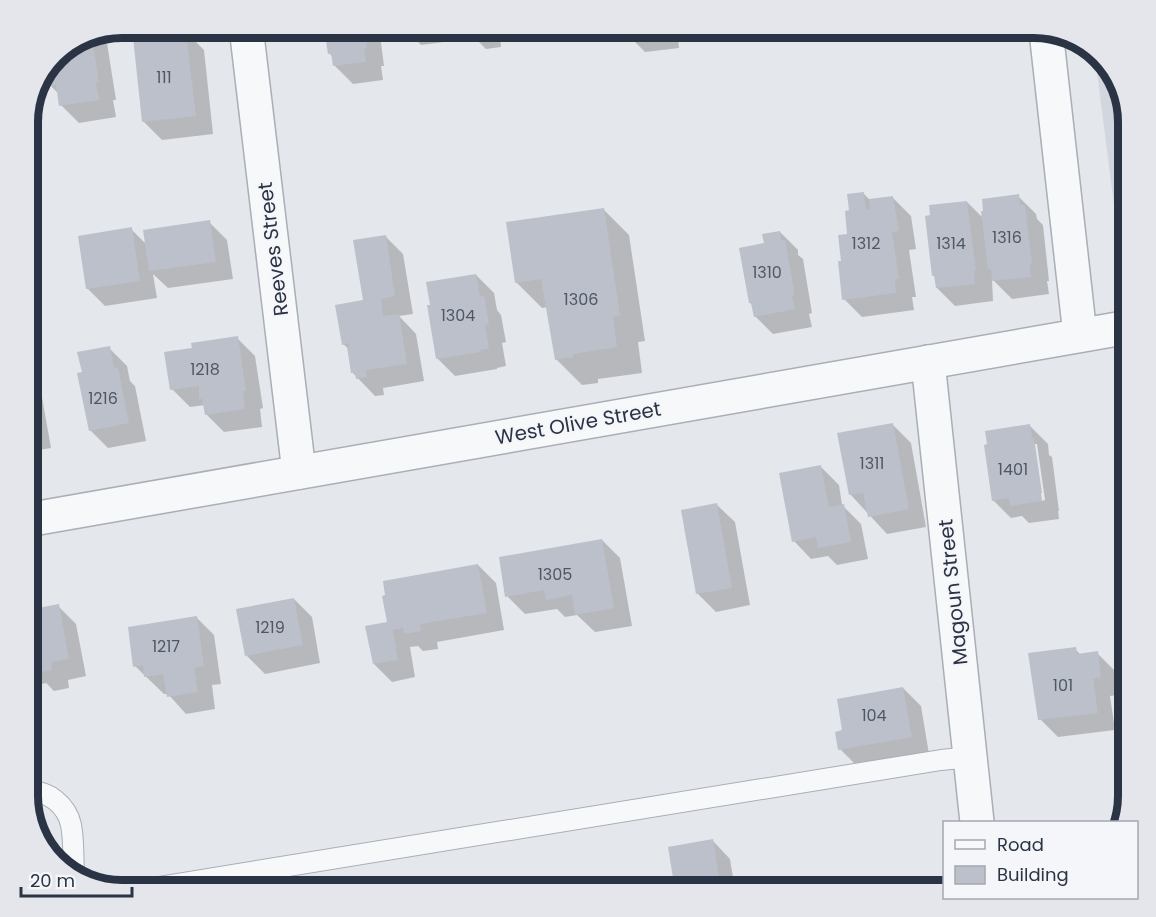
<svg xmlns="http://www.w3.org/2000/svg" width="1156" height="917" font-family="Poppins,sans-serif">
<rect width="100%" height="100%" fill="#e4e7ec"/>
<polygon fill="#d2d6de" points="1094,49 1119,80 1129,122 1129,282 1124,283"/>
<g fill="#0003" fill-rule="evenodd">
<polygon points="169,27 175,34 186,32 204,50 213,134 162,140 144,122 155,36"/>
<polygon points="326,27 379,27 384,66 381,66 383,80 353,84 335,66 334,58 329,53"/>
<polygon points="403,27 537,27 537,30 500,35 501,47 486,49 475,38 421,45"/>
<polygon points="626,27 677,27 679,48 645,52 627,34"/>
<polygon points="736,27 799,27 800,34 750,41"/>
<polygon points="843,27 872,27 873,38 855,39"/>
<polygon points="100,35 107,43 116,100 113,100 116,117 79,123 61,105 59,94 50,85 48,72 54,61 59,60 59,51"/>
<polygon points="863,193 870,200 893,198 911,216 916,249 909,250 916,297 912,297 914,310 862,317 844,299 842,262 849,235 851,212"/>
<polygon points="1018,196 1036,214 1037,219 1043,225 1049,281 1047,281 1049,294 1012,299 992,279 993,301 955,306 937,288 936,278 933,275 967,202 984,219"/>
<polygon points="603,209 629,235 645,341 638,342 642,373 598,379 598,383 582,385 556,359 548,307 542,308 516,282"/>
<polygon points="209,222 227,240 233,279 168,288 153,274 157,298 105,306 87,288 131,229 146,244"/>
<polygon points="780,232 798,250 798,255 803,259 812,313 809,314 812,327 773,334 755,316 753,306 750,303"/>
<polygon points="385,236 403,254 413,314 399,316 416,334 424,381 383,388 384,395 375,396 352,372 349,349 343,344 365,302"/>
<polygon points="476,275 494,293 497,310 501,315 506,342 502,343 506,366 497,368 497,369 455,376 437,358"/>
<polygon points="237,338 255,356 263,408 260,409 262,427 224,432 206,414 205,405 190,407 172,389 193,349"/>
<polygon points="109,348 127,366 130,381 135,386 146,441 108,448 90,430 83,373"/>
<polygon points="27,373 40,386 51,448 27,452"/>
<polygon points="893,425 911,443 926,527 887,534 850,494"/>
<path d="M1030 426 1048 444 1049 455 1052 457 1059 511H1058L1059 519 1029 523 1022 516 1011 518 993 500ZM1034 444H1037L1045 500 1042 501Z"/>
<polygon points="821,467 839,485 842,505 861,524 868,559 837,565 828,556 811,559 794,541"/>
<polygon points="717,505 735,522 750,605 716,612 698,594"/>
<polygon points="602,540 620,558 632,626 595,632 577,615 565,617 557,609 525,614 507,596"/>
<polygon points="478,565 496,583 504,630 437,642 438,649 423,651 418,646 410,647 415,677 392,682 374,664 389,623"/>
<polygon points="294,599 312,617 320,663 265,674 247,656"/>
<polygon points="58,606 76,624 86,676 68,680 69,688 54,691 46,683 34,686 27,679 27,612"/>
<polygon points="196,617 214,635 221,684 212,685 215,709 186,714 168,694 164,694 135,666"/>
<polygon points="1075,649 1081,655 1097,653 1115,671 1118,695 1110,696 1115,730 1058,737 1040,719"/>
<polygon points="903,688 921,706 929,754 858,767 840,749 844,732"/>
<polygon points="713,841 730,859 735,890 676,890"/>
</g>
<g fill="#bbc0ca">
<polygon points="153,27 169,27 170,33 186,31 196,116 142,122 133,37 154,35"/>
<polygon points="324,27 364,27 367,48 364,49 366,62 333,66 331,53 328,54"/>
<polygon points="466,27 483,27 483,30 467,32"/>
<polygon points="625,27 661,27 662,31 626,35"/>
<polygon points="92,38 99,82 96,83 99,100 59,106 56,85 49,86 47,75 55,59 57,59 59,51"/>
<polygon points="864,192 866,210 870,209 869,199 893,196 899,231 892,232 899,279 895,279 896,293 842,300 838,261 841,261 838,235 847,234 845,211 849,210 847,194"/>
<polygon points="1019,194 1020,205 1025,205 1032,264 1030,264 1031,277 992,281 991,269 988,269 981,211 983,211 982,199"/>
<polygon points="967,201 976,270 974,271 975,284 936,288 934,275 932,276 925,216 930,215 929,205"/>
<polygon points="604,208 620,315 613,317 617,347 573,354 573,357 555,360 541,279 515,283 506,222"/>
<polygon points="210,220 216,262 149,271 143,230"/>
<polygon points="132,227 140,281 86,289 78,236"/>
<polygon points="780,231 781,240 785,240 795,295 792,296 795,309 754,317 751,303 749,303 739,248 764,243 762,234"/>
<polygon points="386,235 395,296 381,299 383,316 399,314 407,364 366,370 367,377 356,379 355,373 351,373 347,347 349,346 349,343 342,345 335,305 363,300 353,240"/>
<polygon points="476,274 480,296 484,295 489,324 485,325 489,349 480,350 481,352 436,359 427,305 430,305 426,282"/>
<polygon points="238,336 246,391 243,391 245,409 205,415 202,399 199,399 199,386 170,390 164,352 192,348 191,343"/>
<polygon points="110,346 114,368 118,367 129,423 89,431 77,373 82,372 77,352"/>
<polygon points="27,402 33,431 27,432"/>
<polygon points="893,423 909,509 868,517 863,493 849,495 837,433"/>
<polygon points="1030,424 1032,438 1034,438 1042,493 1040,493 1042,501 1010,506 1009,498 992,501 984,445 987,444 985,431"/>
<polygon points="821,465 829,507 844,504 851,542 818,548 816,537 792,542 779,473"/>
<polygon points="717,503 732,588 696,594 681,510"/>
<polygon points="602,539 614,608 575,615 572,595 546,600 544,590 505,597 499,557"/>
<polygon points="478,564 487,613 420,624 421,631 404,634 403,628 393,630 398,660 373,664 365,626 387,622 382,596 385,595 383,581"/>
<polygon points="294,598 303,645 245,656 236,609"/>
<polygon points="59,604 69,659 51,662 52,670 34,674 32,665 27,666 27,610"/>
<polygon points="197,616 204,666 194,668 198,692 167,697 163,674 144,677 143,665 133,667 128,627"/>
<polygon points="1076,647 1077,654 1098,651 1101,677 1093,679 1098,713 1038,720 1028,653"/>
<polygon points="903,687 912,737 838,750 835,732 842,730 837,699"/>
<polygon points="713,839 721,890 675,890 668,847"/>
</g>
<g fill="none" stroke-linecap="round" stroke-linejoin="round">
<defs>
<g id="service">
<path d="M27 792C48 789 67 806 71 825 74 840 73 857 74 872"/>
<polyline points="140,890 941,760 971,757"/>
</g>
<g id="minor">
<polyline points="246,27 299,472"/>
<polyline points="1046,31 1080,335"/>
<polyline points="928,362 977,822"/>
<polyline points="27,520 1129,327"/>
</g>
</defs>
<use href="#service" stroke="#a9aeb7" stroke-width="22"/>
<use href="#minor" stroke="#a9aeb7" stroke-width="36"/>
<use href="#service" stroke="#f7f8fa" stroke-width="20"/>
<use href="#minor" stroke="#f7f8fa" stroke-width="33"/>
</g>
<g text-anchor="middle" stroke-width="4.5" stroke-linejoin="round" paint-order="stroke">
<g font-size="16" fill="#4f5766">
<text x="164" y="83">111</text>
<text x="1007" y="243">1316</text>
<text x="866" y="249">1312</text>
<text x="951" y="249">1314</text>
<text x="767" y="278">1310</text>
<text x="581" y="305">1306</text>
<text x="458" y="321">1304</text>
<text x="205" y="375">1218</text>
<text x="103" y="404">1216</text>
<text x="872" y="469">1311</text>
<text x="1013" y="475">1401</text>
<text x="555" y="580">1305</text>
<text x="270" y="633">1219</text>
<text x="166" y="652">1217</text>
<text x="1063" y="691">101</text>
<text x="874" y="721">104</text>
</g>
<g font-size="20" fill="#2b3445" stroke="#f4f6f9">
<text transform="translate(273 249) rotate(-97)" y="7">Reeves Street</text>
<text transform="translate(578 423) rotate(-10)" y="7">West Olive Street</text>
<text transform="translate(953 592) rotate(-96)" y="7">Magoun Street</text>
</g>
</g>
<path d="M0 0H1156V917H0ZM122 38H1034A84 84 0 0 1 1118 122V796A84 84 0 0 1 1034 880H122A84 84 0 0 1 38 796V122A84 84 0 0 1 122 38Z" fill="#e4e6eb" fill-rule="evenodd"/>
<path fill="none" stroke="#2b3445" stroke-width="8" d="M122 38H1034A84 84 0 0 1 1118 122V796A84 84 0 0 1 1034 880H122A84 84 0 0 1 38 796V122A84 84 0 0 1 122 38Z"/>
<rect x="943" y="821" width="195" height="78" fill="#f4f6f9" stroke="#a4a8b1" stroke-width="1.5"/>
<rect x="955" y="840" width="30" height="9" fill="#f7f8fa" stroke="#a4a8b1" stroke-width="1.5"/>
<text x="997" y="851" font-size="18" fill="#2b3445">Road</text>
<rect x="955" y="866" width="30" height="18" fill="#bbc0ca" stroke="#a4a8b1" stroke-width="1.5"/>
<text x="997" y="881" font-size="18" fill="#2b3445">Building</text>
<path d="M21 887v9h111v-9" fill="none" stroke="#2b3445" stroke-width="3"/>
<text x="30" y="887" font-size="18" fill="#2b3445" stroke="#f4f6f9" stroke-width="4.5" paint-order="stroke">20 m</text>
</svg>
